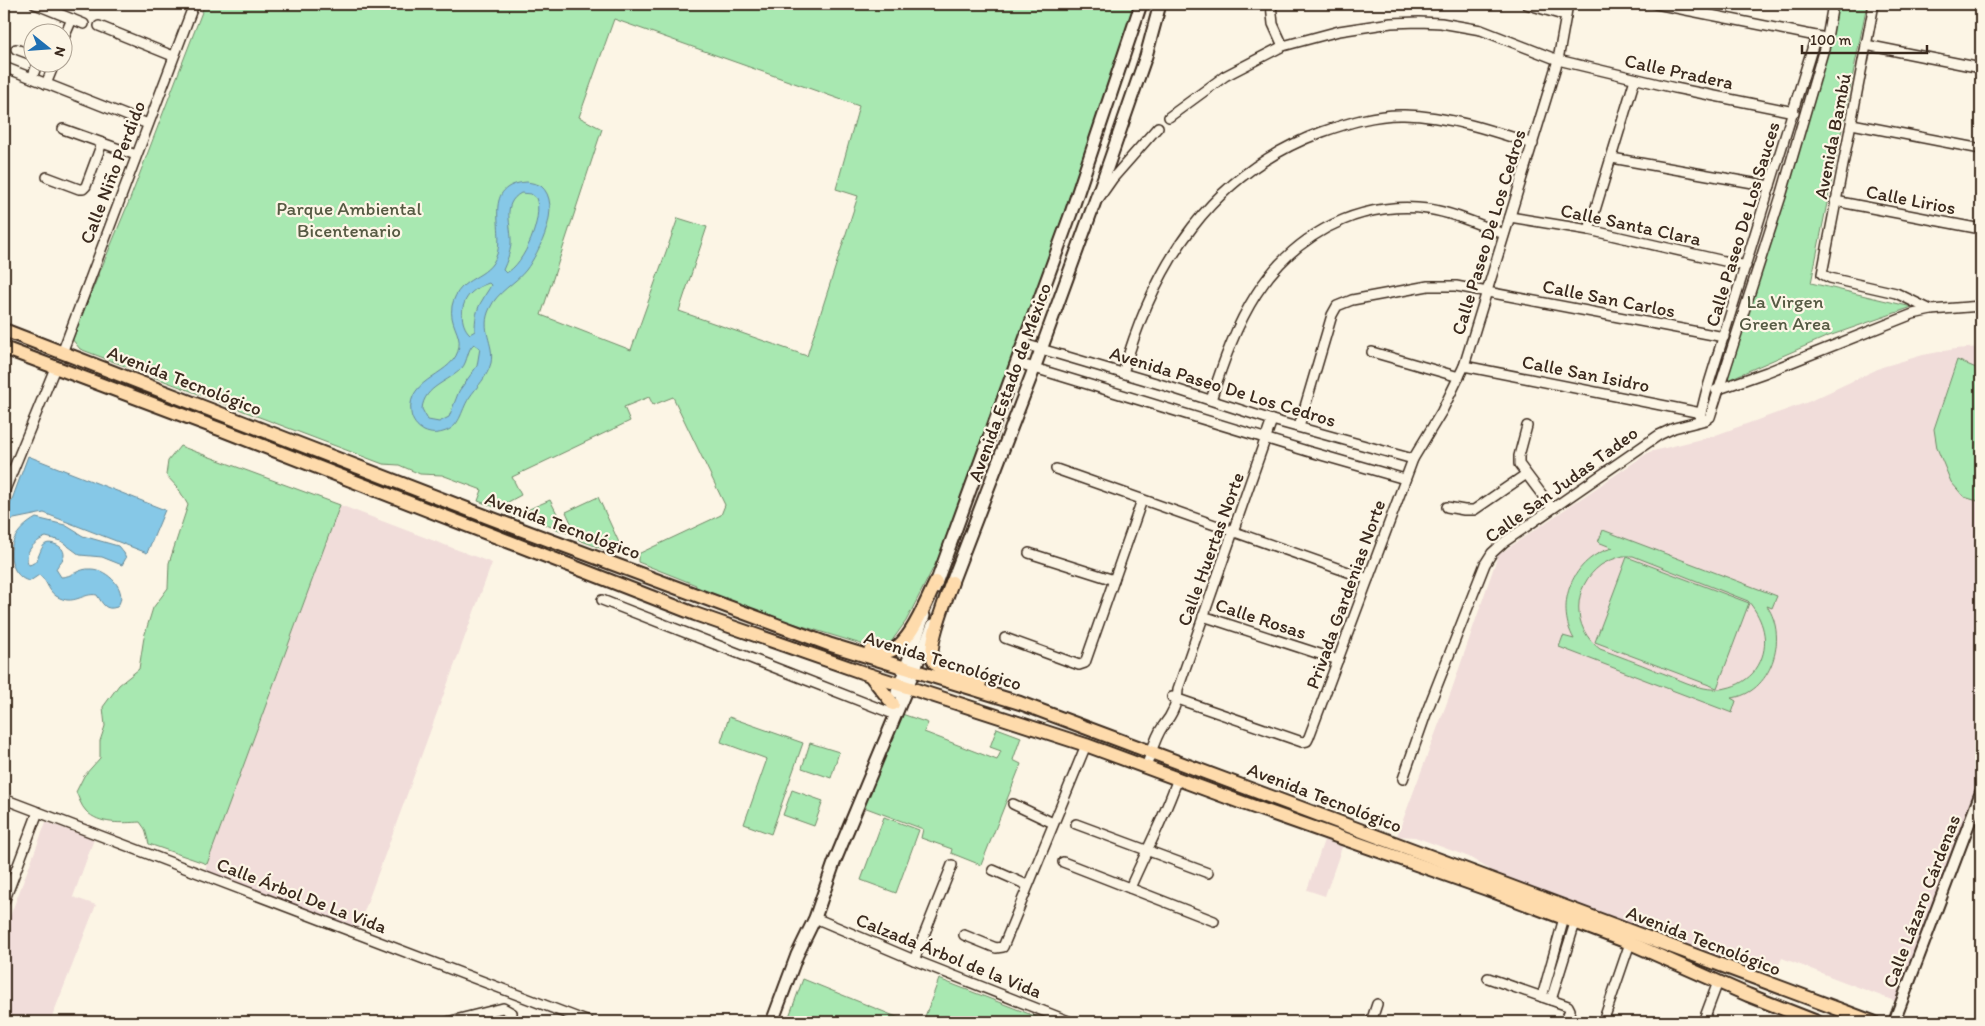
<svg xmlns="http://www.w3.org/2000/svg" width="1985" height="1026" font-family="Itim,sans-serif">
<rect width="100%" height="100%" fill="#fcf5e5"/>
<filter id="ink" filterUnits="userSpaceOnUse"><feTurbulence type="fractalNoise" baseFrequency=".02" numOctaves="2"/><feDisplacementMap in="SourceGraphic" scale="10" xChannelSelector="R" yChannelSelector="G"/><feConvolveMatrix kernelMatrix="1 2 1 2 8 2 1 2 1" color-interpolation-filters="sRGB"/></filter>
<g filter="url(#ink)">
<g fill="#f1ddda">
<polygon points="1981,347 1981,772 1897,1002 1782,958 1775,974 1742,960 1727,961 1495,873 1469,857 1415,837 1397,836 1452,689 1498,555 1649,452 1713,436 1808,402 1882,367 1923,355 1955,349"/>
<polygon points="340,505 492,563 358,928 205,870"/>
<polygon points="46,822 94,839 73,897 96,905 50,1022 28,1022 4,1013 4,932"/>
<polygon points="1324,840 1342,847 1325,896 1307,890"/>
</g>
<g fill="#a8e8b1" stroke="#728968" fill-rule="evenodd">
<path d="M205 4H1136L1009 372 942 551 906 621 891 642 874 648 786 621 695 588 696 585 638 562V554L721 515 725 505 673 397 653 405 649 397 624 407 630 421 512 477 521 495 497 508 478 501 482 490 442 475 420 474 399 465 383 464 80 349 72 339 130 199ZM614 19 859 106 836 189 858 196 807 356 679 311 707 227 678 218 631 350 541 315 602 129 579 117Z"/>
<polygon points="1836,4 1867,4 1811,283 1912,307 1826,337 1725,381"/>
<polygon points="1957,360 1981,370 1981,502 1964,497 1951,482 1937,448 1934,429"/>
<path d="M180 446 340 505 207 864 149 844 145 829 140 822C123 823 99 825 86 811 81 806 79 798 76 792L84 776 100 758V741L105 726 103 707 119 685 139 669 144 637 153 608 168 588 169 563 188 505 178 488 166 475 168 461Z"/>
<polygon points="598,497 622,549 616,554 579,540 566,512"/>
<polygon points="550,500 567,533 518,514"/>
<path d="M1603 530 1777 596 1772 608 1767 606C1789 638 1771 694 1731 698L1736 701 1732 713 1559 647 1563 636 1574 639C1554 604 1573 557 1613 548L1598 542ZM1623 556H1633L1748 601C1761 616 1769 637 1762 657 1754 682 1727 693 1704 688 1688 685 1672 676 1657 671 1638 663 1619 656 1600 649 1571 628 1572 586 1601 565 1607 561 1616 558 1623 556Z"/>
<polygon points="1627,557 1749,603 1717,688 1595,642"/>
<polygon points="902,714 928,723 924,732 997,760 1001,751 990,747 997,728 1021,737 1013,760 1021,764 981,865 951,853 952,849 921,838 923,829 861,806"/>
<polygon points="729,717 803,743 771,834 744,824 767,759 721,742"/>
<polygon points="810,743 839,752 831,778 802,768"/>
<polygon points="792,790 823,801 814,826 783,815"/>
<polygon points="884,817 919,830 896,893 861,880"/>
<polygon points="803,979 909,1022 787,1022"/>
<polygon points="939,979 1050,1022 923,1022"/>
</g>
<g fill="#86c8e7" stroke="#688997" fill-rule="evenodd">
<path d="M527 182C532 183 538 184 541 186 563 204 539 253 526 270 516 283 497 292 490 308 479 330 495 343 491 363 487 378 477 386 469 398 460 412 461 427 443 432 436 434 431 434 424 431 417 427 412 421 411 413 406 376 456 376 459 346 461 333 449 324 452 306 459 274 489 281 497 254 505 226 481 185 527 182ZM521 193 531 194 536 198C544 217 524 265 506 273L503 270C507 261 510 253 511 244 512 225 501 204 521 193ZM489 283 491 285C489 290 485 294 483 299 476 309 475 320 475 331L470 334C459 324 460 303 471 293 476 288 483 285 489 283ZM474 344 480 348 477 366 459 391 449 417 439 422 428 420 422 409C424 386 449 382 462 368 468 361 467 349 474 344Z"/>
<polygon points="28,456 165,510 147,553 44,513 4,521"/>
<path d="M36 518 65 525 83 536 118 546 124 553 126 558 122 565 102 557 80 555 61 541 46 537C35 541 22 553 29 565 44 562 36 536 57 545 61 547 64 550 64 555 64 560 58 564 56 569L61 577C72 577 79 568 91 569 107 569 130 591 117 607 105 611 103 604 97 595 83 592 74 607 56 596 47 590 47 579 39 575L30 581C23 580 19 576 15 570 4 548 16 529 36 518Z"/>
</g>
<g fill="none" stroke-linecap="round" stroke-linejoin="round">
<defs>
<g id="minor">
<polyline points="35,4 84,24"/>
<polyline points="1271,4 1273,24 1283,46"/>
<polyline points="1526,4 1566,16"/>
<polyline points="1656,4 1821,37"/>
<polyline points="1874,4 1822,274 1830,278 1896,293 1931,310"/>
<polyline points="99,26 173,56"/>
<polyline points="62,42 72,19"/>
<polyline points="1866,45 1981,68"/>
<polyline points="16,49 32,55"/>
<polyline points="4,67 148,124"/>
<polyline points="32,78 38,62"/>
<polyline points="46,84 55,62"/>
<polyline points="1169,117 1225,76 1283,46 1339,31 1391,23 1419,22 1441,23 1481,30 1558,60 1675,88 1794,112"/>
<polyline points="1852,124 1981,149"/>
<polyline points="63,129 136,155"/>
<polyline points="1612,158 1770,186"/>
<polyline points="47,177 79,189 83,189 86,186 102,143"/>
<polyline points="1099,198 1113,178 1158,127"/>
<polyline points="1835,201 1981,229"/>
<polyline points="1510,217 1589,230 1746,266"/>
<polyline points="1589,230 1635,79"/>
<polyline points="1024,344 1166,386 1272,420 1413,459"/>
<polyline points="1372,352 1459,377"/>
<polyline points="62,353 194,4"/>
<polyline points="1018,363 1307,451 1405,479"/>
<polyline points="1464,366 1701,413"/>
<path d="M1123 373C1154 264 1211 173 1322 132 1348 123 1376 114 1404 115 1448 116 1491 130 1533 144"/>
<polyline points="1716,390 1767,372 1913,314 1931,310 1981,306"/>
<path d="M1211 400C1235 324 1264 253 1343 220 1369 209 1400 205 1428 209 1454 213 1480 225 1504 234"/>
<polyline points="1699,421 1706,393 1816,36"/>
<polyline points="1527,426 1519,456 1519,464 1552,508"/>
<polyline points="1299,427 1332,315 1337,306 1352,300 1428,286 1456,286 1724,337"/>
<polyline points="1056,469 1368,579"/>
<polyline points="4,492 55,368"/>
<polyline points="1447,507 1464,510 1474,510 1525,475"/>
<polyline points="1029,553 1114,580"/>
<polyline points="602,600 896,715"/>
<polyline points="1203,616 1338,660"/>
<polyline points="1005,638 1079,665 1085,663 1142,500"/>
<polyline points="1172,697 1302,742 1307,741 1309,737 1413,459 1442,411 1464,366 1558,60 1568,4"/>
<path d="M1146 767C1151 754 1155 737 1163 726 1172 715 1178 704 1178 689L1272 420"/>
<polyline points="1403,779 1427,711 1485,564 1492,553 1504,542 1659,435 1674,428 1706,420 1710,417 1782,193 1827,38 1833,4"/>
<polyline points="4,799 589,1022"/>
<polyline points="1013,804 1053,823"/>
<polyline points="1076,824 1208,873"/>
<polyline points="1063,862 1214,921"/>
<polyline points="993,870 1027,885"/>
<path d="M1130 888C1146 851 1165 816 1178 778"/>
<polyline points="4,902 38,812"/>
<polyline points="815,918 914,960 1071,1022"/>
<polyline points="964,935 996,948 1003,947 1086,745"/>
<polyline points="914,960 952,865"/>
<polyline points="1488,978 1568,1006 1570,1010 1565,1022"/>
<polyline points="1542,997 1564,918"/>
<polyline points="1551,1000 1575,923"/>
<polyline points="447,1022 503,1008 512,1013 509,1022"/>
<polyline points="1371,1022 1377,1004"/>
<polyline points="1603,1022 1630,943"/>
<polyline points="1703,1022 1718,982"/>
</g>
<polyline id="tertiary" points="1894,1022 1981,792"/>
<g id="secondary">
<polyline points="934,589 1071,213 1141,4"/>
<polyline points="949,590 1034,369 1105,174 1146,56 1160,4"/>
<polyline points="897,692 924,616"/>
<polyline points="772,1022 797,955 815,918 834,863 933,625"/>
</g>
<g id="primary">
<polyline points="4,330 493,519 699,596 831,645 1020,703 1873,1022"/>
<polyline points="4,348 222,430 695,614 870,675 1086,745 1243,803 1487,889 1630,943 1748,995 1817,1022"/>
<path d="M952 582C947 597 923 653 936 664 947 674 966 678 980 683"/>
<path d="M870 651C875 652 881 653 886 652 909 649 926 601 936 582"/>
<polyline points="870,675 893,704"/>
</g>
</defs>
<use href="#minor" stroke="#3b2a1e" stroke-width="12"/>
<use href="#tertiary" stroke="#3b2a1e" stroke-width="14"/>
<use href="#secondary" stroke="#3b2a1e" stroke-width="15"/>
<use href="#primary" stroke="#3b2a1e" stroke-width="16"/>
<use href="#minor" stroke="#fcf5e5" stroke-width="9"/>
<use href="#tertiary" stroke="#fcf5e5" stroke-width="10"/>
<use href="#secondary" stroke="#fcf5e5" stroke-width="11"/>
<use href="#primary" stroke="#fedbac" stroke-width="12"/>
</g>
</g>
<g text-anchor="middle" stroke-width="4.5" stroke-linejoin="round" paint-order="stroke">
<g font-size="19" fill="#3b2a1e" stroke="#fcf5e5">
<text transform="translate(1679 71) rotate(12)" y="7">Calle Pradera</text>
<text transform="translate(1832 136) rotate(-79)" y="7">Avenida Bambú</text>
<text transform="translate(112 172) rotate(-69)" y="7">Calle Niño Perdido</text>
<text transform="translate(1911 199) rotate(11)" y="7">Calle Lirios</text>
<text transform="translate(1631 224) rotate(12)" y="7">Calle Santa Clara</text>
<text transform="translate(1742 224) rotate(-73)" y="7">Calle Paseo De Los Sauces</text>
<text transform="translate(1488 232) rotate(-73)" y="7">Calle Paseo De Los Cedros</text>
<text transform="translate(1609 298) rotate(11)" y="7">Calle San Carlos</text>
<text transform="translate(1586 373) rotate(11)" y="7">Calle San Isidro</text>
<text transform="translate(185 380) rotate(21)" y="7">Avenida Tecnológico</text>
<text transform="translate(1009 382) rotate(-70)" y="7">Avenida Estado de México</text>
<text transform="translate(1223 386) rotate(17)" y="7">Avenida Paseo De Los Cedros</text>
<text transform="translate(1561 484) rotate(-36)" y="7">Calle San Judas Tadeo</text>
<text transform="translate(563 525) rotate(20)" y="7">Avenida Tecnológico</text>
<text transform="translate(1210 549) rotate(-70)" y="7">Calle Huertas Norte</text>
<text transform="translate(1345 594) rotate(-70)" y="7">Privada Gardenias Norte</text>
<text transform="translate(1261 618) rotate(18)" y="7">Calle Rosas</text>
<text transform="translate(943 660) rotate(17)" y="7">Avenida Tecnológico</text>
<text transform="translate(1325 797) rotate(21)" y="7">Avenida Tecnológico</text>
<text transform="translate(302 895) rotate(21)" y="7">Calle Árbol De La Vida</text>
<text transform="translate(1921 901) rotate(-69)" y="7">Calle Lázaro Cárdenas</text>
<text transform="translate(1704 940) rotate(21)" y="7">Avenida Tecnológico</text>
<text transform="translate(949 955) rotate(22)" y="7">Calzada Árbol de la Vida</text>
</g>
<g font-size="19" fill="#565a43" stroke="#fcf5e5">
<text x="349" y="215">Parque Ambiental<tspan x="349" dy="22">Bicentenario</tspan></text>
<text x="1785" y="308">La Virgen<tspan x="1785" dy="22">Green Area</tspan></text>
</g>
</g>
<rect width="1985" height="1026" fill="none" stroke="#fcf5e5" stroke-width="20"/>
<rect x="10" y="10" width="1965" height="1006" fill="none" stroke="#3b2a1e" stroke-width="2" filter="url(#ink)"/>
<g transform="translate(48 48) rotate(107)"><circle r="24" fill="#fcf5e5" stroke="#afa495"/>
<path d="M0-4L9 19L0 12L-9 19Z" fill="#1f6fb2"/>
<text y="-8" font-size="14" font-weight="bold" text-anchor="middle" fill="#3b2a1e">N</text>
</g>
<path d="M1802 45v8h125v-8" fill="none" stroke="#3b2a1e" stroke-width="2.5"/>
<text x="1810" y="45" font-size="15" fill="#3b2a1e" stroke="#fcf5e5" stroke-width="4" paint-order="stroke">100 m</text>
</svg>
